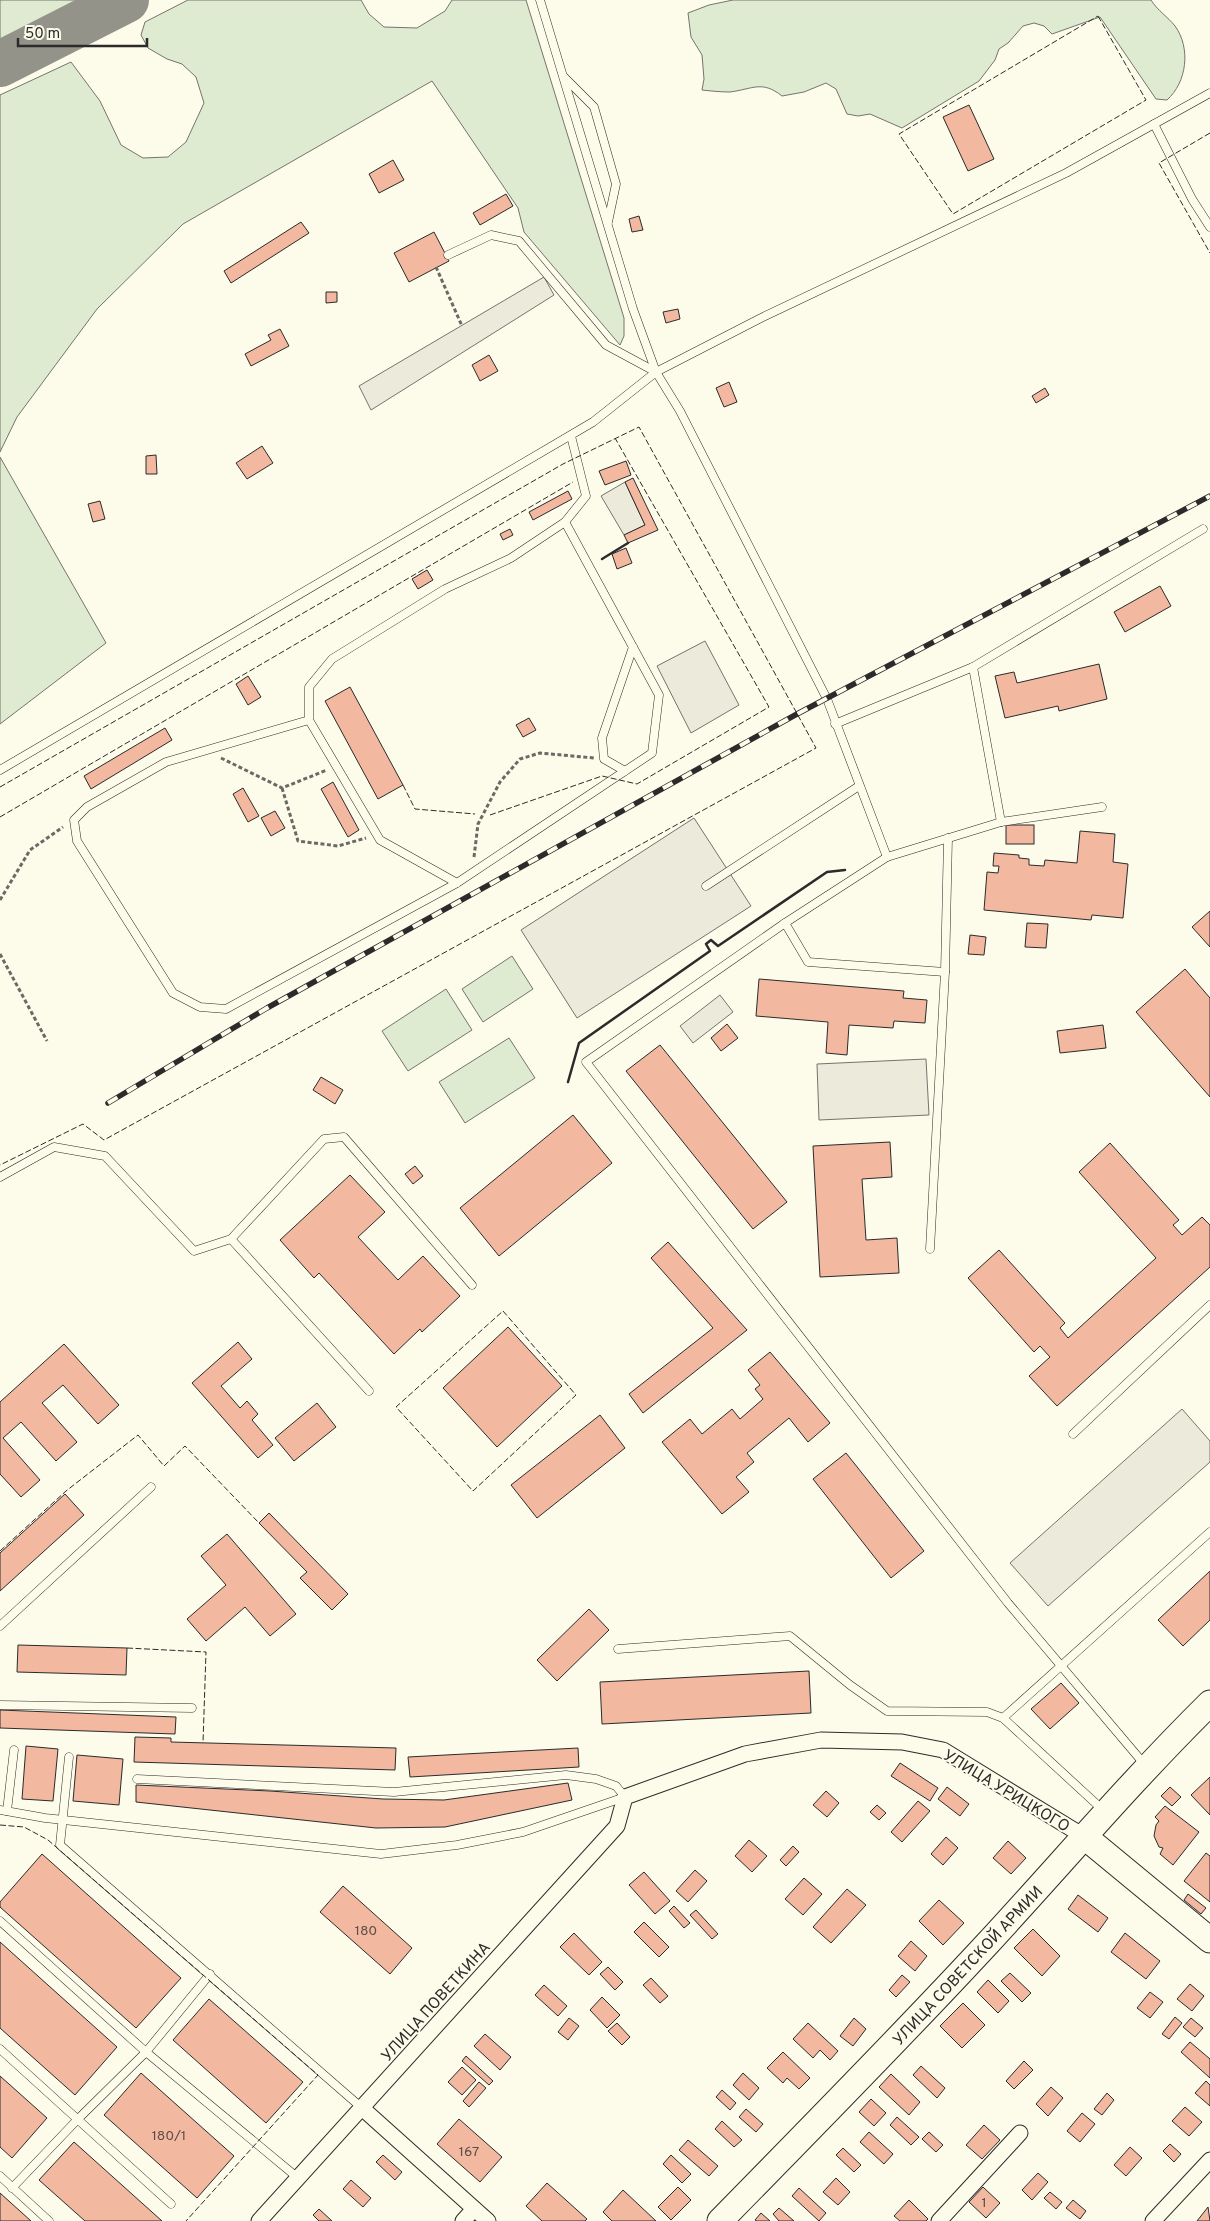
<svg xmlns="http://www.w3.org/2000/svg" width="1210" height="2221" font-family="Overpass,sans-serif">
<rect width="100%" height="100%" fill="#fdfbea"/>
<g fill="#deebd1" stroke="#74746e">
<polygon points="0,0 90,0 0,46"/>
<polygon points="188,0 361,0 369,14 384,27 417,28 445,11 452,0 526,0 624,318 624,336 620,345 524,232 518,208 432,81 183,224 97,309 17,417 0,452 0,95 71,62 100,101 121,145 143,158 168,157 186,142 204,103 196,77 182,64 167,59 148,48 141,35 145,22"/>
<path d="M733 0H1151C1157 10 1168 17 1175 26 1191 48 1187 82 1167 100L1156 99 1100 17 1052 34 1044 26 1034 23 1023 26 1008 43 999 49 995 60 979 81 902 128 870 114 858 116 847 114 836 89 826 83 804 92 782 96C762 80 753 89 730 92 721 92 711 91 702 90L704 79 702 55 691 37 688 13 709 5Z"/>
<polygon points="0,457 106,643 0,724"/>
<polygon points="512,956 533,989 483,1022 462,989"/>
<polygon points="446,989 472,1030 408,1071 382,1031"/>
<polygon points="509,1038 535,1078 465,1123 439,1082"/>
</g>
<g fill="#eceadb" stroke="#74746e">
<polygon points="544,277 554,295 371,410 359,386"/>
<polygon points="625,482 645,525 624,535 601,496"/>
<polygon points="705,641 739,705 691,733 657,666"/>
<polygon points="694,818 751,906 577,1018 521,930"/>
<polygon points="720,995 733,1012 693,1043 680,1026"/>
<polygon points="926,1059 929,1115 819,1120 817,1064"/>
<polygon points="1182,1409 1210,1441 1210,1462 1048,1606 1010,1563"/>
</g>
<g fill="none" stroke-linecap="round" stroke-linejoin="round">
<polyline stroke="#94938a" stroke-width="46" points="0,64 126,0"/>
</g>
<g fill="#f2b8a0" stroke="#2b2b2b">
<polygon points="969,105 994,159 968,171 943,117"/>
<polygon points="393,160 404,180 379,193 369,174"/>
<polygon points="506,194 513,206 480,225 473,213"/>
<polygon points="639,216 643,230 632,232 629,219"/>
<polygon points="301,222 309,233 231,283 224,271"/>
<polygon points="434,232 449,261 409,282 394,253"/>
<polygon points="326,292 337,292 337,302 326,303"/>
<polygon points="678,309 680,319 666,323 663,312"/>
<polygon points="280,329 289,346 251,366 245,354 271,340 268,335"/>
<polygon points="489,355 498,371 480,381 472,365"/>
<polygon points="729,382 737,402 724,407 716,388"/>
<polygon points="1045,388 1049,395 1036,403 1032,396"/>
<polygon points="262,446 273,463 247,479 236,463"/>
<polygon points="156,455 157,474 146,474 146,456"/>
<polygon points="626,461 631,475 605,485 599,471"/>
<polygon points="633,478 658,530 628,543 624,535 645,525 625,482"/>
<polygon points="568,491 572,499 533,520 529,512"/>
<polygon points="100,501 105,519 93,522 88,504"/>
<polygon points="510,529 513,535 503,540 500,534"/>
<polygon points="626,548 632,563 617,569 612,554"/>
<polygon points="427,570 433,580 418,589 412,579"/>
<polygon points="1160,586 1171,606 1125,632 1114,612"/>
<polygon points="1099,664 1107,699 1059,711 1058,706 1005,718 995,676 1014,672 1017,683"/>
<polygon points="248,676 261,697 248,705 236,684"/>
<polygon points="350,687 403,785 378,799 325,701"/>
<polygon points="529,718 536,730 523,737 516,725"/>
<polygon points="165,728 172,740 91,789 84,776"/>
<polygon points="333,782 359,830 348,837 321,789"/>
<polygon points="243,788 259,816 248,822 233,794"/>
<polygon points="275,811 285,828 271,836 261,818"/>
<rect x="1006" y="825" width="28" height="19"/>
<polygon points="1080,831 1115,834 1113,862 1128,864 1123,918 1092,915 1091,920 984,910 987,872 998,873 999,866 993,866 994,853 1019,855 1019,858 1029,859 1029,865 1044,866 1045,860 1077,863"/>
<polygon points="1210,911 1210,947 1192,927"/>
<polygon points="1027,923 1048,924 1046,948 1025,947"/>
<polygon points="970,935 986,937 984,955 968,954"/>
<polygon points="1185,969 1210,998 1210,1097 1136,1012"/>
<polygon points="759,979 904,991 903,998 927,1000 925,1023 894,1021 893,1028 849,1025 847,1055 826,1053 828,1022 756,1016"/>
<polygon points="727,1024 738,1038 721,1051 711,1038"/>
<polygon points="1103,1025 1106,1048 1060,1053 1057,1031"/>
<polygon points="660,1045 787,1202 753,1229 626,1071"/>
<polygon points="321,1077 343,1090 335,1104 313,1090"/>
<polygon points="573,1115 612,1163 499,1256 460,1208"/>
<polygon points="890,1142 892,1177 862,1179 866,1240 897,1238 899,1273 820,1277 813,1146"/>
<polygon points="1110,1143 1179,1220 1173,1225 1182,1235 1202,1217 1210,1225 1210,1267 1057,1406 1029,1376 1050,1357 1040,1346 1034,1352 968,1278 999,1250 1065,1323 1060,1328 1068,1338 1156,1258 1079,1172"/>
<polygon points="415,1166 423,1176 413,1184 405,1174"/>
<polygon points="350,1175 385,1212 358,1237 398,1280 423,1256 460,1296 422,1332 420,1329 394,1354 319,1273 314,1278 280,1240"/>
<polygon points="668,1242 747,1330 643,1413 629,1394 713,1328 651,1258"/>
<polygon points="508,1327 562,1386 497,1447 443,1388"/>
<polygon points="238,1342 252,1359 221,1386 240,1408 247,1401 258,1414 252,1420 273,1445 258,1458 192,1383"/>
<polygon points="64,1344 119,1405 98,1424 63,1385 42,1403 77,1442 56,1461 21,1422 3,1438 40,1480 21,1497 0,1474 0,1402"/>
<polygon points="770,1352 830,1423 808,1442 789,1418 747,1453 754,1462 736,1477 749,1492 722,1514 662,1442 690,1419 702,1434 732,1409 740,1419 763,1399 755,1389 760,1385 748,1370"/>
<polygon points="317,1403 336,1427 294,1461 275,1438"/>
<polygon points="600,1415 625,1448 537,1518 511,1485"/>
<polygon points="846,1453 924,1551 891,1578 813,1479"/>
<polygon points="65,1494 84,1515 0,1591 0,1553"/>
<polygon points="269,1513 348,1594 332,1610 300,1578 307,1572 259,1523"/>
<polygon points="227,1534 296,1614 270,1636 245,1607 206,1641 187,1619 226,1585 201,1556"/>
<polygon points="1210,1571 1210,1620 1183,1646 1158,1620"/>
<polygon points="589,1609 609,1630 557,1681 537,1660"/>
<polygon points="18,1645 127,1648 126,1675 17,1672"/>
<polygon points="809,1671 811,1713 602,1724 600,1682"/>
<polygon points="1061,1683 1079,1703 1050,1729 1031,1709"/>
<polygon points="0,1710 176,1717 175,1734 0,1728"/>
<polygon points="135,1737 171,1738 171,1742 396,1748 395,1770 134,1762"/>
<polygon points="26,1746 58,1749 53,1801 22,1799"/>
<polygon points="578,1748 579,1767 410,1777 408,1757"/>
<polygon points="77,1755 123,1759 119,1805 73,1801"/>
<polygon points="900,1763 938,1788 930,1801 891,1776"/>
<polygon points="1210,1777 1210,1815 1191,1795"/>
<polygon points="568,1783 572,1800 445,1827 376,1828 136,1802 136,1785 270,1791 383,1799 444,1800"/>
<polygon points="947,1787 969,1804 960,1816 938,1799"/>
<polygon points="1170,1787 1181,1797 1172,1806 1161,1796"/>
<polygon points="826,1791 839,1803 827,1817 813,1805"/>
<polygon points="918,1801 930,1811 902,1842 891,1832"/>
<polygon points="877,1805 886,1813 879,1820 870,1812"/>
<polygon points="1165,1806 1199,1832 1173,1865 1160,1854 1163,1848 1159,1847 1154,1836 1156,1825 1159,1821 1155,1817"/>
<polygon points="946,1837 958,1848 943,1865 931,1854"/>
<polygon points="749,1840 767,1856 752,1872 735,1856"/>
<polygon points="1008,1841 1026,1858 1011,1874 993,1858"/>
<polygon points="793,1846 799,1852 786,1866 780,1860"/>
<polygon points="1206,1853 1210,1856 1210,1902 1184,1881"/>
<polygon points="42,1854 181,1978 136,2028 0,1907 0,1902"/>
<polygon points="695,1870 707,1881 688,1902 676,1891"/>
<polygon points="644,1872 670,1901 655,1914 629,1885"/>
<polygon points="804,1878 822,1894 803,1915 785,1899"/>
<polygon points="343,1886 412,1948 390,1974 320,1912"/>
<polygon points="847,1889 866,1905 831,1943 813,1927"/>
<polygon points="1188,1894 1206,1908 1201,1914 1184,1900"/>
<polygon points="1078,1895 1108,1918 1098,1932 1068,1909"/>
<polygon points="939,1900 964,1923 943,1945 919,1921"/>
<polygon points="674,1906 690,1923 684,1928 669,1911"/>
<polygon points="696,1910 718,1934 712,1939 690,1915"/>
<polygon points="644,1922 669,1947 659,1957 634,1932"/>
<polygon points="1033,1929 1060,1956 1042,1976 1014,1948"/>
<polygon points="574,1933 602,1962 589,1975 560,1947"/>
<polygon points="1125,1933 1160,1961 1146,1979 1111,1952"/>
<polygon points="911,1941 927,1956 915,1971 898,1956"/>
<polygon points="0,1942 117,2047 75,2095 0,2028"/>
<polygon points="608,1967 623,1982 615,1990 600,1974"/>
<polygon points="1010,1973 1031,1993 1022,2002 1001,1981"/>
<polygon points="902,1975 910,1982 896,1997 889,1990"/>
<polygon points="651,1978 668,1996 660,2003 643,1985"/>
<polygon points="988,1980 1009,2001 998,2013 977,1992"/>
<polygon points="1190,1984 1204,1996 1192,2011 1177,1999"/>
<polygon points="544,1985 567,2006 558,2016 535,1995"/>
<polygon points="1150,1992 1163,2002 1150,2018 1137,2008"/>
<polygon points="602,1997 620,2015 607,2028 590,2010"/>
<polygon points="209,1999 303,2082 266,2123 173,2040"/>
<polygon points="963,2003 985,2025 962,2048 940,2026"/>
<polygon points="1175,2017 1182,2023 1169,2039 1162,2034"/>
<polygon points="569,2018 579,2026 568,2040 558,2032"/>
<polygon points="854,2018 866,2029 853,2046 840,2036"/>
<polygon points="1191,2018 1203,2028 1195,2037 1183,2027"/>
<polygon points="617,2023 630,2037 622,2045 608,2031"/>
<polygon points="808,2023 838,2051 830,2060 820,2050 813,2058 793,2039"/>
<polygon points="485,2034 511,2057 500,2070 474,2046"/>
<polygon points="1190,2042 1210,2059 1210,2078 1181,2052"/>
<polygon points="783,2052 810,2078 799,2089 787,2078 783,2083 767,2068"/>
<polygon points="466,2056 493,2081 489,2085 462,2061"/>
<polygon points="1024,2061 1033,2070 1014,2089 1006,2081"/>
<polygon points="921,2066 945,2088 937,2098 913,2075"/>
<polygon points="462,2067 476,2080 462,2095 448,2082"/>
<polygon points="141,2073 234,2156 197,2198 104,2115"/>
<polygon points="743,2073 759,2088 749,2100 733,2085"/>
<polygon points="891,2074 920,2102 909,2115 879,2087"/>
<polygon points="0,2076 47,2118 12,2158 0,2147"/>
<polygon points="1206,2081 1210,2085 1210,2106 1195,2093"/>
<polygon points="479,2082 486,2088 469,2107 463,2101"/>
<polygon points="1051,2087 1063,2098 1048,2116 1036,2104"/>
<polygon points="722,2090 736,2103 730,2110 716,2097"/>
<polygon points="1107,2093 1114,2100 1102,2115 1094,2109"/>
<polygon points="871,2099 886,2113 874,2126 859,2112"/>
<polygon points="1185,2107 1202,2122 1189,2136 1172,2121"/>
<polygon points="746,2109 763,2124 756,2132 739,2117"/>
<polygon points="1082,2113 1095,2124 1080,2142 1067,2131"/>
<polygon points="897,2117 919,2137 911,2145 890,2125"/>
<polygon points="459,2119 502,2157 480,2182 437,2144"/>
<polygon points="722,2121 742,2140 734,2147 715,2129"/>
<polygon points="984,2125 1000,2140 982,2159 966,2145"/>
<polygon points="869,2132 893,2154 884,2164 860,2142"/>
<polygon points="929,2132 943,2145 936,2152 922,2139"/>
<polygon points="688,2140 718,2166 709,2176 679,2150"/>
<polygon points="74,2142 162,2221 85,2221 39,2180"/>
<polygon points="1170,2144 1181,2154 1174,2162 1163,2151"/>
<polygon points="1130,2147 1142,2158 1126,2176 1114,2165"/>
<polygon points="843,2148 861,2165 854,2172 836,2155"/>
<polygon points="383,2155 402,2172 395,2180 376,2162"/>
<polygon points="671,2155 691,2174 682,2183 663,2164"/>
<polygon points="1038,2173 1048,2182 1032,2200 1022,2190"/>
<polygon points="836,2178 850,2192 838,2205 823,2192"/>
<polygon points="351,2180 371,2198 363,2207 343,2189"/>
<polygon points="547,2183 587,2219 585,2221 542,2221 526,2206"/>
<polygon points="678,2187 691,2200 671,2220 658,2207"/>
<polygon points="983,2187 1000,2203 986,2218 969,2202"/>
<polygon points="799,2188 826,2213 819,2221 792,2196"/>
<polygon points="623,2190 656,2221 612,2221 603,2212"/>
<polygon points="1050,2192 1062,2202 1056,2209 1044,2198"/>
<polygon points="0,2193 31,2221 0,2221"/>
<polygon points="909,2200 928,2219 926,2221 900,2221 894,2216"/>
<polygon points="1073,2200 1086,2211 1080,2219 1066,2208"/>
<polygon points="1208,2207 1210,2221 1197,2221"/>
<polygon points="779,2208 794,2221 779,2221 773,2214"/>
<polygon points="319,2209 332,2221 319,2221 313,2215"/>
<polygon points="761,2213 770,2221 757,2221 755,2220"/>
</g>
<g fill="none" stroke-linecap="round" stroke-linejoin="round">
<defs>
<g id="lane">
<polyline points="540,0 633,309 656,372 680,411 827,699 887,857 785,923 586,1062 1008,1603 1145,1765"/>
<polyline points="564,77 594,107 616,184 608,222"/>
<polyline points="1154,124 1192,199 1210,227"/>
<polyline points="448,255 491,235 519,241 606,345 656,372"/>
<polyline points="565,522 586,496 571,436"/>
<polyline points="973,667 1001,822"/>
<polyline points="309,720 166,762 87,807 74,820 77,841 173,993 200,1007 226,1009 457,883 652,753 659,695 565,522 511,558 445,589 332,659 309,687 309,720 380,840 457,883"/>
<polyline points="835,724 973,667 1203,529"/>
<polyline points="0,770 593,422 656,372 761,318 1066,173 1210,93"/>
<polyline points="625,771 604,759 602,738 633,647"/>
<polyline points="887,857 1001,822 1102,807"/>
<polyline points="706,886 859,786"/>
<polyline points="785,923 808,962 945,972"/>
<polyline points="0,1177 54,1147 105,1156 194,1251 231,1239 324,1139 344,1137 472,1285"/>
<polyline points="231,1239 369,1391"/>
<polyline points="930,1249 945,972 948,838"/>
<polyline points="1073,1434 1210,1305"/>
<polyline points="0,1626 151,1487"/>
<polyline points="618,1649 790,1636 850,1685 887,1711 987,1712 1003,1718 1103,1810"/>
<polyline points="0,1705 192,1708"/>
<polyline points="1003,1718 1210,1532"/>
<polyline points="69,1757 60,1845 362,2108"/>
<polyline points="0,1810 45,1818 381,1854 457,1845 523,1832 625,1797 616,1786 596,1779 566,1775 394,1792 137,1779"/>
<polyline points="7,1811 14,1750"/>
<polyline points="0,1921 146,2052 298,2178"/>
<polyline points="0,2049 171,2204"/>
<polyline points="0,2176 49,2221"/>
<polyline points="12,2188 77,2120 146,2052 210,1974"/>
</g>
<g id="street">
<polyline points="362,2108 488,2221"/>
<polyline points="259,2221 617,1826 625,1797 745,1754 821,1740 902,1742 943,1750 1085,1837"/>
<polyline points="463,2221 474,2209"/>
<polyline points="939,2221 1020,2133"/>
<polyline points="1153,2221 1210,2160"/>
</g>
<g id="primary">
<polyline points="1085,1837 1210,1940"/>
<path d="M720 2221C810 2129 900 2038 987 1944 1061 1864 1132 1780 1210 1703"/>
</g>
</defs>
<use href="#lane" stroke="#2b2b2b" stroke-width="9"/>
<use href="#street" stroke="#2b2b2b" stroke-width="17"/>
<use href="#primary" stroke="#2b2b2b" stroke-width="27"/>
<g stroke="#6a6964" stroke-width="3" stroke-dasharray="4 2.5" stroke-linecap="butt">
<polyline points="436,267 462,326"/>
<polyline points="221,758 282,788 327,770"/>
<polyline points="282,788 298,841 338,846 366,838"/>
<polyline points="474,857 478,824 500,782 520,759 540,753 594,758"/>
<polyline points="0,900 30,850 63,827"/>
<polyline points="0,954 47,1041"/>
</g>
<use href="#lane" stroke="#fdfbea" stroke-width="8"/>
<use href="#street" stroke="#fdfbea" stroke-width="15"/>
<use href="#primary" stroke="#fdfbea" stroke-width="25"/>
<defs>
<polyline id="rail" points="108,1103 267,1008 797,714 1210,496"/>
</defs>
<use href="#rail" stroke="#2b2b2b" stroke-width="5.5"/>
<use href="#rail" stroke="#fdfbea" stroke-width="4" stroke-dasharray="11" stroke-linecap="butt"/>
<g stroke="#2b2b2b" stroke-width="1" stroke-dasharray="6 2.5" stroke-linecap="butt">
<polygon points="1098,16 1146,100 953,214 899,134"/>
<polyline points="1210,133 1159,163 1210,253"/>
<polyline points="403,785 415,809 475,814"/>
<polyline points="0,787 563,464 639,427 816,748 104,1140 83,1124 0,1165"/>
<polyline points="490,815 602,776 637,784 769,707 615,438"/>
<polyline points="0,817 573,482"/>
<polygon points="503,1311 576,1395 473,1491 396,1407"/>
<polyline points="0,1551 66,1491 138,1435 164,1466 185,1446 259,1523"/>
<polyline points="127,1648 206,1652 203,1743"/>
<polyline points="0,1825 24,1827 48,1840 318,2075 186,2221"/>
</g>
<g stroke="#2b2b2b" stroke-width="2.5">
<polyline points="602,559 628,543"/>
<polyline points="568,1082 579,1043 710,951 706,944 711,940 718,946 827,872 845,870"/>
</g>
</g>
<g text-anchor="middle" stroke-width="4" stroke-linejoin="round" paint-order="stroke">
<g font-size="14" fill="#5d4e48">
<text x="366" y="1935">180</text>
<text x="169" y="2140">180/1</text>
<text x="469" y="2156">167</text>
<text x="984" y="2207">1</text>
</g>
<g font-size="16" fill="#2b2b2b" stroke="#fdfbea">
<text transform="translate(1007 1790) rotate(31)" y="6">УЛИЦА УРИЦКОГО</text>
<text transform="translate(967 1965) rotate(-47)" y="6">УЛИЦА СОВЕТСКОЙ АРМИИ</text>
<text transform="translate(435 2001) rotate(-48)" y="6">УЛИЦА ПОВЕТКИНА</text>
</g>
</g>
<path d="M18 38v8h129v-8" fill="none" stroke="#2b2b2b" stroke-width="2.5"/>
<text x="25" y="38" font-size="15" fill="#2b2b2b" stroke="#fdfbea" stroke-width="4" paint-order="stroke">50 m</text>
</svg>
